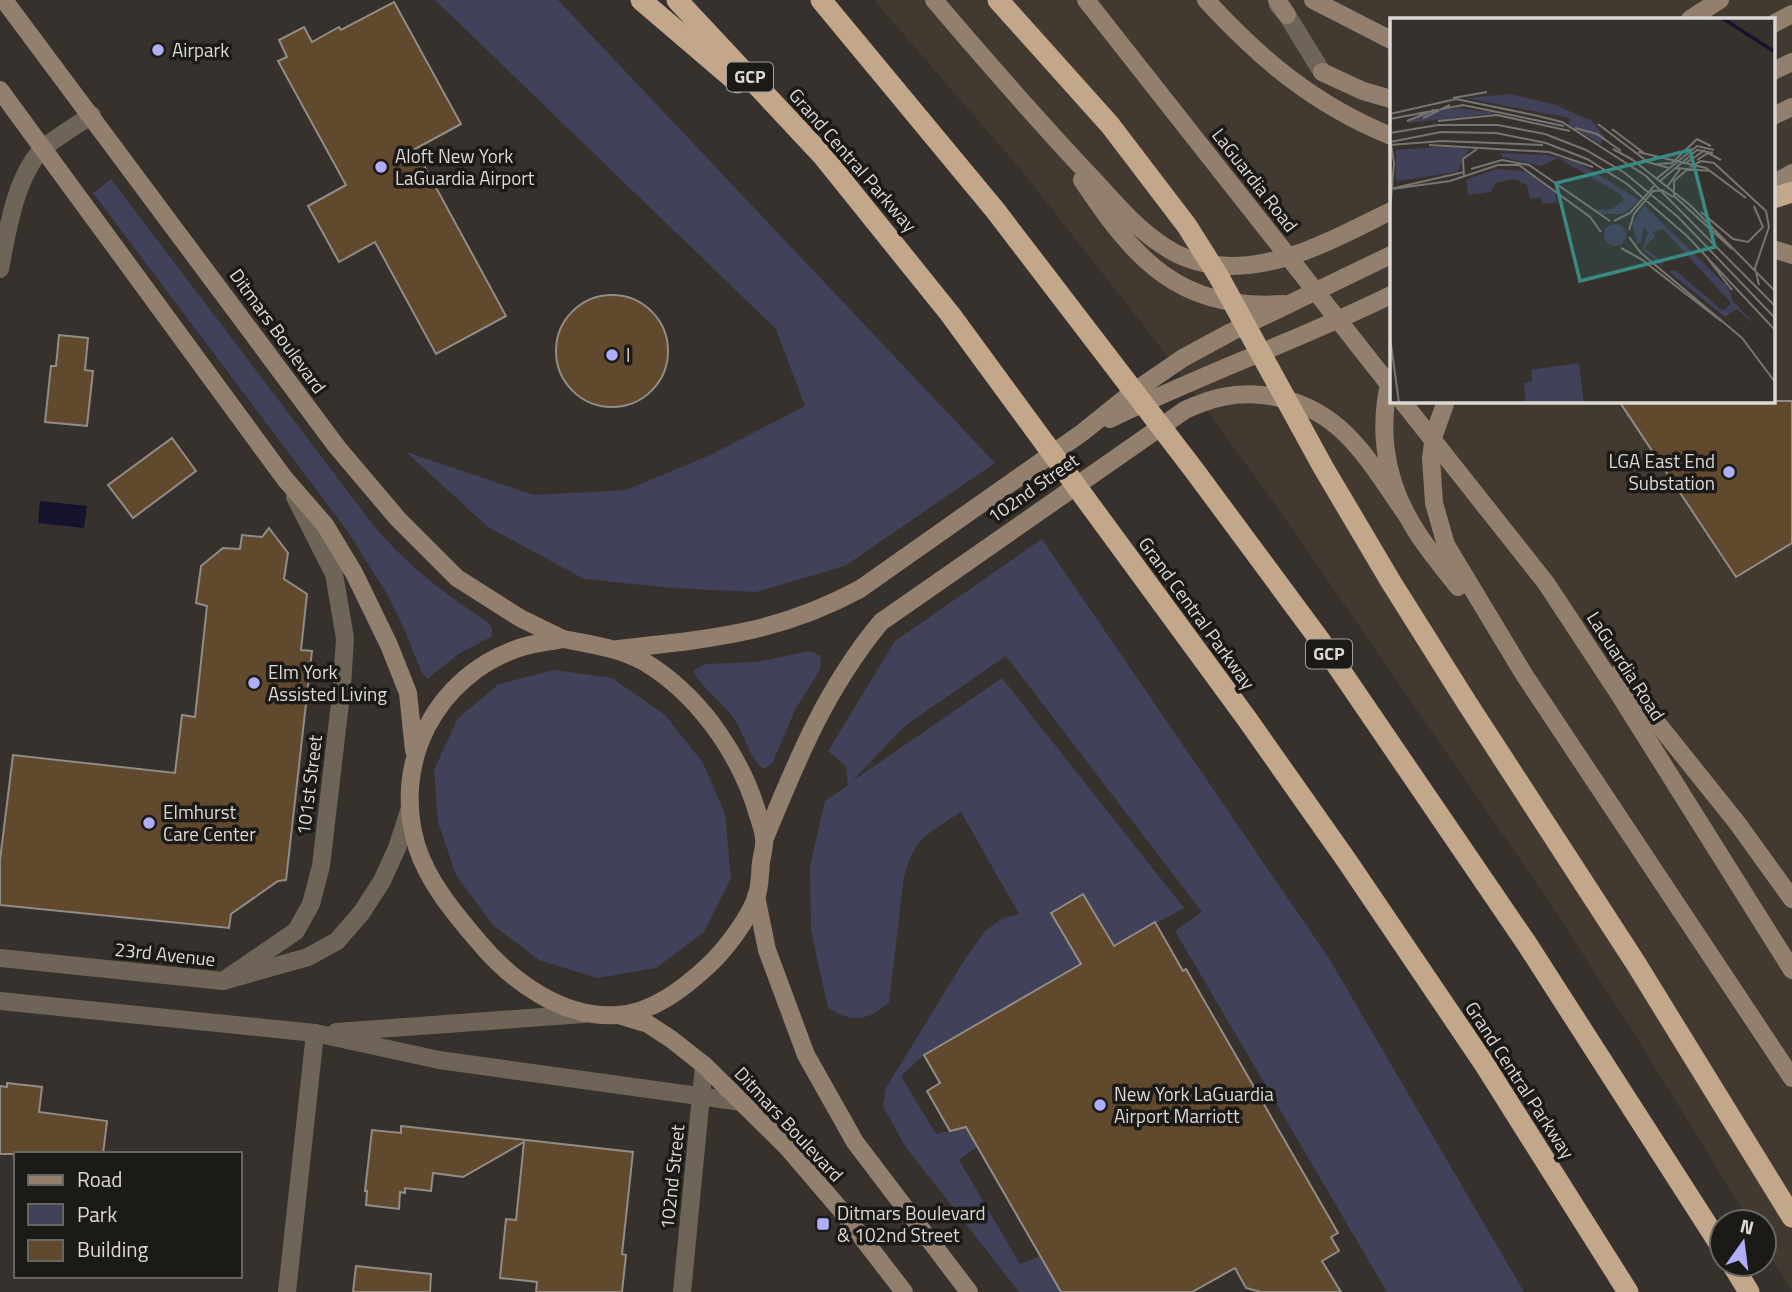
<svg xmlns="http://www.w3.org/2000/svg" width="1792" height="1292" font-family="'Titillium Web',sans-serif">
<rect width="100%" height="100%" fill="#36312d"/>
<path fill="#423930" fill-rule="evenodd" d="M874 0H1792V1292L1764 1246V1222H1750L1637 1038 1548 900 1275 504 1158 344 1022 171ZM1391 19H1773V401H1391Z"/>
<g fill="#414159">
<polygon points="435,0 558,0 995,463 845,566 756,592 672,588 584,579 488,527 406,452 534,495 626,490 708,456 805,406 776,329"/>
<path d="M111 179 374 526C410 568 442 592 488 622L492 628 491 637 460 653 427 679 421 671 405 631 387 594 349 533 93 193Z"/>
<path d="M1042 539 1330 960 1524 1292H1387L1175 931 1202 912 1006 656 906 725 851 782 1002 678 1184 908 1114 946 1084 894 1051 912 1081 964 924 1055 901 1076 936 1134 966 1127 977 1147 959 1160 1020 1264 1040 1256 1061 1292H1019L905 1146 883 1106 886 1088 967 956 985 931 1003 918 1019 914 961 812C928 834 915 836 904 877L889 1002C869 1021 851 1023 828 1008L811 931 810 866 825 801 848 785 846 766 828 751 895 641Z"/>
<path d="M809 651 821 656 820 670 796 708 772 764 763 769C747 755 745 733 733 717 720 700 703 689 693 671L706 664 757 662Z"/>
<polygon points="554,670 612,678 665,715 703,763 725,814 731,879 704,932 656,968 597,978 539,960 493,925 456,875 438,822 434,770 458,718 499,684"/>
</g>
<polygon fill="#15132e" points="40,501 87,506 84,528 38,523"/>
<g fill="#61492e" stroke="#928c87" stroke-width="2">
<polygon points="394,2 461,124 415,149 506,316 436,354 375,242 339,262 308,206 346,185 278,61 287,57 279,40 304,27 312,42 339,27 341,30"/>
<circle cx="612" cy="351" r="56"/>
<polygon points="59,335 88,338 85,370 93,371 87,426 45,422 51,366 56,366"/>
<polygon points="1619,401 1792,401 1792,543 1736,577"/>
<polygon points="172,438 196,471 133,518 108,485"/>
<polygon points="269,528 288,553 284,579 307,594 301,650 312,651 286,880 278,881 231,914 229,928 0,905 0,860 13,755 175,773 182,715 195,717 207,606 196,603 201,566 223,548 240,549 242,535 262,537"/>
<polygon points="1083,894 1114,946 1155,922 1183,971 1186,969 1338,1233 1331,1237 1339,1251 1322,1261 1341,1292 1261,1292 1246,1288 1235,1268 1192,1292 1061,1292 966,1127 950,1131 927,1091 940,1083 924,1055 1081,964 1051,913"/>
<polygon points="7,1083 42,1087 39,1112 107,1121 103,1154 0,1154 0,1086 7,1087"/>
<polygon points="401,1126 633,1152 622,1254 626,1255 622,1292 536,1292 537,1282 500,1278 506,1219 516,1220 524,1142 463,1177 433,1173 431,1191 405,1188 405,1193 400,1192 399,1209 366,1205 367,1191 365,1191 372,1130 401,1133"/>
<polygon points="356,1266 431,1274 430,1292 353,1292"/>
</g>
<g fill="none" stroke-linecap="round" stroke-linejoin="round">
<g stroke="#6f6458" stroke-width="18">
<polyline points="1278,5 1287,15 1322,72"/>
<path d="M0 269C7 233 16 171 46 146 60 135 77 125 92 115"/>
<polyline points="0,958 223,981 308,957 337,941 362,912 382,881 397,848 409,811"/>
<polyline points="223,981 296,931 311,904 321,866 342,686 345,638 334,574 295,497"/>
<polyline points="0,1001 315,1033 439,1060 742,1102"/>
<polyline points="336,1032 584,1014"/>
<polyline points="287,1292 315,1033"/>
<polyline points="682,1292 704,1065"/>
</g>
<g stroke="#927f6d" stroke-width="18">
<polyline points="4,0 337,447 398,519 457,578 520,618 563,639"/>
<path d="M934 0C986 61 1038 121 1093 179 1114 202 1136 228 1162 245 1182 259 1207 266 1232 266 1288 266 1342 235 1391 211"/>
<polyline points="1086,0 1391,387"/>
<path d="M1206 0C1261 60 1315 105 1391 136"/>
<polyline points="1277,0 1287,15"/>
<polyline points="1313,0 1391,40"/>
<polyline points="1690,19 1720,0"/>
<polyline points="1773,24 1792,14"/>
<polyline points="1773,71 1792,62"/>
<polyline points="1322,72 1363,91 1391,99"/>
<polyline points="0,90 285,479 325,525 354,573 389,645 408,693 414,750"/>
<polyline points="1773,116 1792,107"/>
<path d="M1082 180C1135 260 1180 311 1283 304"/>
<polyline points="1773,184 1792,173"/>
<polyline points="1773,249 1792,255"/>
<path d="M1391 377C1378 424 1384 474 1408 517 1421 542 1441 565 1458 587"/>
<polyline points="1402,401 1546,583 1619,694 1792,970"/>
<polyline points="1446,401 1434,435 1431,458 1434,503 1446,545 1525,676 1792,1078"/>
<path d="M1110 419C1202 374 1299 340 1391 295"/>
<path d="M563 639C595 645 626 649 654 668 704 702 743 760 759 818 761 824 764 832 764 839 765 846 762 855 761 862 760 872 760 885 757 895 750 917 726 949 709 965 684 988 653 1013 617 1015 563 1019 511 981 478 941 455 914 428 882 417 847 391 763 436 676 519 648 533 643 549 642 563 639Z"/>
<path d="M618 649C709 639 777 634 860 589L1083 432 1129 395 1183 358 1231 332 1391 255"/>
<polyline points="1618,674 1738,824 1792,899"/>
<path d="M765 838C797 760 826 688 881 622L1185 410C1211 398 1234 392 1262 395 1340 403 1367 459 1408 517"/>
<polyline points="756,896 767,950 806,1055 855,1142 969,1292"/>
<polyline points="618,1015 648,1024 671,1039 704,1065 786,1146 840,1209 904,1292"/>
</g>
<g stroke="#c3a78a" stroke-width="21">
<polyline points="641,0 738,83"/>
<polyline points="677,0 822,155 950,314 1247,719 1347,861 1483,1062 1628,1292"/>
<polyline points="821,0 995,210 1194,470 1319,639 1527,944 1722,1248"/>
<polyline points="998,0 1110,125 1187,226 1219,277 1323,467 1391,582 1467,703 1635,962 1792,1217"/>
<polyline points="1773,198 1792,192"/>
<polyline points="1732,1264 1749,1292"/>
</g>
</g>
<g fill="#afaefa" stroke="#1c1a17" stroke-width="2.5">
<circle cx="158" cy="50" r="7"/>
<circle cx="381" cy="167" r="7"/>
<circle cx="612" cy="355" r="7"/>
<circle cx="1729" cy="472" r="7"/>
<circle cx="254" cy="683" r="7"/>
<circle cx="149" cy="823" r="7"/>
<circle cx="1100" cy="1105" r="7"/>
<rect x="816" y="1217" width="14" height="14" rx="3.5"/>
</g>
<g text-anchor="middle" stroke-width="7" stroke-linejoin="round" paint-order="stroke">
<g fill="#1c1a17" stroke="#a29f9c" stroke-width="2">
<rect x="727" y="62.5" width="46" height="29" rx="5"/>
<rect x="1306" y="639.5" width="46" height="29" rx="5"/>
</g>
<g font-size="18" font-weight="bold" fill="#dbd8d5">
<text x="750" y="83">GCP</text>
<text x="1329" y="660">GCP</text>
</g>
<g font-size="19" fill="#dbd8d5" stroke="#1c1a17" text-anchor="start">
<text x="172" y="57">Airpark</text>
<text x="395" y="163">Aloft New York<tspan x="395" dy="22">LaGuardia Airport</tspan></text>
<text x="626" y="362">l</text>
<text x="1715" y="468" text-anchor="end">LGA East End<tspan x="1715" dy="22">Substation</tspan></text>
<text x="268" y="679">Elm York<tspan x="268" dy="22">Assisted Living</tspan></text>
<text x="163" y="819">Elmhurst<tspan x="163" dy="22">Care Center</tspan></text>
<text x="1114" y="1101">New York LaGuardia<tspan x="1114" dy="22">Airport Marriott</tspan></text>
<text x="837" y="1220">Ditmars Boulevard<tspan x="837" dy="22">&amp; 102nd Street</tspan></text>
</g>
<g font-size="19" fill="#dbd8d5" stroke="#1c1a17">
<text transform="translate(853 160) rotate(49)" y="7">Grand Central Parkway</text>
<text transform="translate(1255 180) rotate(52)" y="7">LaGuardia Road</text>
<text transform="translate(278 331) rotate(54)" y="7">Ditmars Boulevard</text>
<text transform="translate(1033 488) rotate(-35)" y="7">102nd Street</text>
<text transform="translate(1197 613) rotate(54)" y="7">Grand Central Parkway</text>
<text transform="translate(1626 666) rotate(57)" y="7">LaGuardia Road</text>
<text transform="translate(309 785) rotate(-83)" y="7">101st Street</text>
<text transform="translate(165 954) rotate(6)" y="7">23rd Avenue</text>
<text transform="translate(1520 1080) rotate(57)" y="7">Grand Central Parkway</text>
<text transform="translate(789 1124) rotate(47)" y="7">Ditmars Boulevard</text>
<text transform="translate(672 1177) rotate(-84)" y="7">102nd Street</text>
</g>
</g>
<g transform="translate(1390 18)">
<rect width="385" height="385" fill="#36312d"/>
<path d="M120 76 166 87 202 103 215 119 210 126 179 107V100L75 80ZM68 90 107 95 18 105 31 95ZM45 129 79 131 67 154 6 163V132ZM111 135 157 137 189 145 249 182 234 196H212L205 192 222 191 234 181 230 176 168 140 151 148 112 139ZM106 151 135 153 165 175 167 184 152 186 151 179 140 181 137 167 124 161 106 165 101 174 78 177 76 162ZM254 187 338 269 343 283 367 309 347 291 335 299 278 253 285 252 333 293 341 285 273 211 262 214 265 218 254 230 274 244 272 248 253 232 256 219 259 215 254 209 251 224 247 226 242 206ZM214 217a11 11 0 1 1 22 0a11 11 0 1 1-22 0ZM189 345 194 385H136L134 365 142 363 141 352Z" fill="#414159"/>
<path fill="none" stroke="#15132e" stroke-width="3.5" d="M332 0 385 34"/>
<path fill="none" stroke="#787470" stroke-width="2" d="M63 80 97 74M0 96 66 81 144 97M144 97 172 104 256 158 385 288M33 100 60 87M0 101 73 87 174 108M17 103 44 92M48 103 107 97 180 113M208 106 258 144 279 150M185 110 207 116 231 133M222 111 254 135M0 115 48 107H108L155 116 196 132 235 155 288 199 385 300M0 120 4 145 0 193M0 124 51 114 106 115 156 125 197 141 237 166 297 218 385 312M0 127 52 123 153 127M39 127 159 134 203 149M223 131 243 142M248 134 316 150 356 180M243 142 300 187 385 273M307 142 318 135 331 142M296 145 315 132M267 146 282 145 307 121 321 128M300 149 311 143 324 145 376 193 379 209 365 250 369 267M286 150 320 153M299 150 284 163V178L342 231M81 151 112 142 139 147 220 203M74 159 73 141 87 131M266 161 307 128 324 132M270 163 307 132 323 135M277 169 290 151M0 171 74 154M2 171 60 163 108 147H129L200 199 211 214M311 194 343 221 358 224 373 209 364 188M224 203 240 195 264 168M239 212 244 196 263 173 272 172 283 179M239 219 251 235 352 320 385 364M231 230 251 241 331 303M318 241 342 272M0 319 9 385"/>
<path fill="#388a83" fill-opacity="0.15" stroke="#388a83" stroke-width="3.5" d="M300 132 325 229 190 263 166 165Z"/>
<rect width="385" height="385" fill="none" stroke="#dbd8d5" stroke-width="3.5"/>
</g>
<rect x="14" y="1152" width="228" height="126" fill="#1c1a17" stroke="#686663" stroke-width="2"/>
<rect x="28" y="1175" width="35" height="10" fill="#927f6d" stroke="#686663" stroke-width="2"/>
<text x="77" y="1187" font-size="21" fill="#dbd8d5">Road</text>
<rect x="28" y="1204" width="35" height="21" fill="#414159" stroke="#686663" stroke-width="2"/>
<text x="77" y="1222" font-size="21" fill="#dbd8d5">Park</text>
<rect x="28" y="1240" width="35" height="21" fill="#61492e" stroke="#686663" stroke-width="2"/>
<text x="77" y="1257" font-size="21" fill="#dbd8d5">Building</text>
<g transform="translate(1743 1243) rotate(14)"><circle r="33" fill="#1c1a17" stroke="#686663" stroke-width="2"/>
<path d="M0-5L12 26L0 18L-12 26Z" fill="#afaefa"/>
<text y="-10" font-size="19" font-weight="bold" text-anchor="middle" fill="#dbd8d5">N</text>
</g>
</svg>
